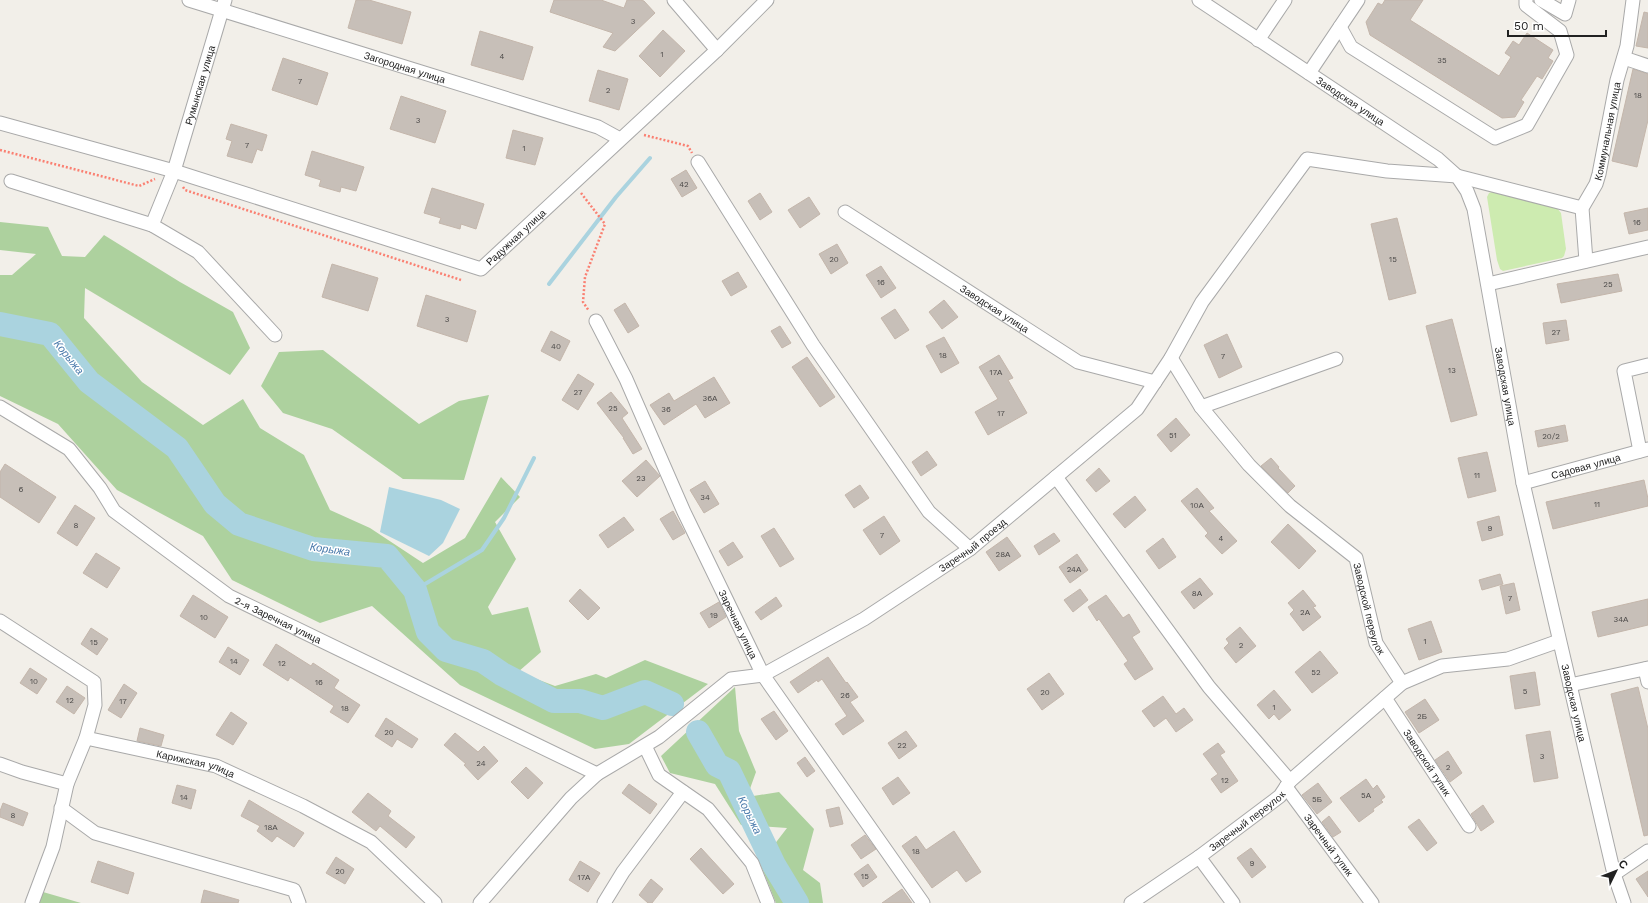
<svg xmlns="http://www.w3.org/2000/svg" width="1648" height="903" font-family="'Work Sans',sans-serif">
<rect width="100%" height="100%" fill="#f2efe9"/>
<polygon fill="#cdebb0" points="1492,192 1551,204 1557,208 1561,213 1566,249 1564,256 1562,258 1503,271 1500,269 1497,260 1487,197 1489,193"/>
<g fill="#add19e">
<polygon points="0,222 48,227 62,256 85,257 104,235 180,282 233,312 250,348 230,375 85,288 84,318 142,382 203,425 243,399 260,428 304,455 330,510 370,528 423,563 465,538 501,477 520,497 495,522 516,559 488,607 492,615 528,607 541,652 518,672 555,686 596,674 606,678 645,660 708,684 629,744 595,749 460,685 372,606 320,623 232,580 203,536 117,490 58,424 0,396 0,275 12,275 36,254 0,250"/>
<polygon points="323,350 419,424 459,401 489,395 464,480 403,479 332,429 283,413 261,386 279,352"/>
<polygon points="735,687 739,731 756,772 747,797 779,792 814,829 803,870 820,883 823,903 776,903 760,863 787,828 741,825 715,784 670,773 661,756"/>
<polygon points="43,892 81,903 38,903"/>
</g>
<polygon fill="#aad3df" points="389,487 441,500 460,509 443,543 429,556 380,532"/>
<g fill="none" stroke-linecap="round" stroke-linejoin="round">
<g stroke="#aad3df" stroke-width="4">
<polyline points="549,284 616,197 650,158"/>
<polyline points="415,590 482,550 504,518 534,458"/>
</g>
<g stroke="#aad3df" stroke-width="24">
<polyline points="0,324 50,334 89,382 177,448 215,504 239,524 313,549 387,556 415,590 428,632 446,650 483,661 502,674 554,701 580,701 603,708 645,692 672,704"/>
<polyline points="698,732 717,765 729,771 774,865 797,903"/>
</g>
</g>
<g fill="#c7bfb8" stroke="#c4b6ab">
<polygon points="356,0 369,0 411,12 402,44 348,28"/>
<polygon points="554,0 601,0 624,8 627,0 640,0 644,1 655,13 615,51 603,47 613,33 550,12"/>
<polygon points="1385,0 1423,0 1410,20 1499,76 1511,57 1505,53 1513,41 1519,45 1527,33 1553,50 1548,58 1553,61 1542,79 1537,76 1521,100 1524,102 1515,117 1502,118 1370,35 1366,22 1378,3 1382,5"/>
<polygon points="1644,12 1648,13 1648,48 1636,46"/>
<polygon points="663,30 685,51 660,77 639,56"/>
<polygon points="480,31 533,47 523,80 471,65"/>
<polygon points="283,58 328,73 317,105 272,90"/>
<polygon points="1633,69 1648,74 1648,120 1637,167 1612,161"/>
<polygon points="598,70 628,79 619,110 589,101"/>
<polygon points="401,96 446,111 435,143 390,129"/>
<polygon points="231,124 267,135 262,151 257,149 252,163 227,156 232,141 226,139"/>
<polygon points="513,130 543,138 535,165 506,158"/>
<polygon points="312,151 364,167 356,191 341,187 340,192 319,186 321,180 305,175"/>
<polygon points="686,170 697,188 682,197 671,179"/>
<polygon points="432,188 484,204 476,229 461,224 460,229 439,223 441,218 424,213"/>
<polygon points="760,193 772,212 760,220 748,201"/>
<polygon points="809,197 820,214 800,228 788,210"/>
<polygon points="1648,208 1648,230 1629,234 1624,213"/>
<polygon points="1397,218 1416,293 1389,300 1371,224"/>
<polygon points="837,244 848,263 831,274 819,254"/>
<polygon points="332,264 378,278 368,311 322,297"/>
<polygon points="881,266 896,288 881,298 866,275"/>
<polygon points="738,272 747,287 731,296 722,281"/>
<polygon points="1618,274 1622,291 1561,303 1557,284"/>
<polygon points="426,295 476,311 467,342 417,326"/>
<polygon points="944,300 958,317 942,329 929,312"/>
<polygon points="625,303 639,326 628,333 614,310"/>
<polygon points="895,309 909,330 895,339 881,318"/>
<polygon points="1452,319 1477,415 1451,422 1426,326"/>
<polygon points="1566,320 1569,340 1546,344 1543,323"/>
<polygon points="780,326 791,343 782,348 771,331"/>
<polygon points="551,331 570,341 560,361 541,351"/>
<polygon points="1227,334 1242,367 1219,378 1204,345"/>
<polygon points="944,337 959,363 941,373 926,346"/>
<polygon points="999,355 1013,378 1008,380 1027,413 988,435 975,412 998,399 979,367"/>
<polygon points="807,357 835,397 820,407 792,367"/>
<polygon points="578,374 594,384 578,410 562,400"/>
<polygon points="714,377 730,403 705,418 696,404 664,425 650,405 669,393 674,401"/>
<polygon points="611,392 628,413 622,418 642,449 633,454 623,438 624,438 597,403"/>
<polygon points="1176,418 1190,435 1171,452 1157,435"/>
<polygon points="1565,425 1568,441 1538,447 1535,431"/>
<polygon points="927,451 937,465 921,476 912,462"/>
<polygon points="1487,452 1496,491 1468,498 1458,458"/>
<polygon points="1271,458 1279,467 1278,468 1295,486 1288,493 1261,466"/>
<polygon points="646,460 660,476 637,497 622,481"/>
<polygon points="5,464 56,497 39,523 0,497 0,472"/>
<polygon points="1099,468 1110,481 1096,492 1086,480"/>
<polygon points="1644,480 1648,499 1648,506 1553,529 1546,502"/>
<polygon points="705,481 719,504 704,513 690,490"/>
<polygon points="860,485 869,498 854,508 845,495"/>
<polygon points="1197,488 1214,508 1209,511 1237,541 1222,554 1205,536 1208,533 1181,501"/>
<polygon points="1135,496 1146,510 1125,528 1113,514"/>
<polygon points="75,505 95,518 77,546 57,533"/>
<polygon points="673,511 685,533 673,540 660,519"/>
<polygon points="884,516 900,541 880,555 863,530"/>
<polygon points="1499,516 1503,535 1482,541 1477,522"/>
<polygon points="624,517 634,530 608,548 599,535"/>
<polygon points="1288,524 1316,551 1299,569 1271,542"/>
<polygon points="774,528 794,559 780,567 761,536"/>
<polygon points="1054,533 1060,541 1039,555 1034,546"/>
<polygon points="1007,537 1021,556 999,571 986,552"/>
<polygon points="1163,538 1176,557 1159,569 1146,551"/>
<polygon points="733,542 743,557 728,566 719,551"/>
<polygon points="96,553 120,568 107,588 83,573"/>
<polygon points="1077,554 1088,570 1070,583 1059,567"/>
<polygon points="1500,574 1503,584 1482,590 1479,580"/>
<polygon points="1200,578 1213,594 1194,609 1181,592"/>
<polygon points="1514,583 1520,610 1506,614 1500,586"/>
<polygon points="580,589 600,608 588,620 569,601"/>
<polygon points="1080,589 1088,600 1073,612 1064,600"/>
<polygon points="1303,590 1316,606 1313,607 1321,617 1303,631 1290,614 1294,610 1288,603"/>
<polygon points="193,595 228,617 215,638 180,616"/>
<polygon points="1106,595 1123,618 1129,614 1140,632 1132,637 1153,669 1135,680 1124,664 1128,661 1099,619 1097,621 1088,607"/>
<polygon points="776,597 782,606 761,620 755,612"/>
<polygon points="1648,599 1648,625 1598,637 1592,612"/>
<polygon points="719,602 726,617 709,628 700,613"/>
<polygon points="1431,621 1442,652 1419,660 1408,629"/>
<polygon points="1240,627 1256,646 1236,663 1224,648 1229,643 1226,639"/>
<polygon points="91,628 108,639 97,655 81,644"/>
<polygon points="276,644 311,666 313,663 339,680 334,688 360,705 348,723 330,712 334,706 290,677 288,681 263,665"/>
<polygon points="228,647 249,660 240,675 219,662"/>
<polygon points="1320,651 1338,673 1312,693 1295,672"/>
<polygon points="828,657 846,683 847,682 858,697 850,702 864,721 843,735 835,724 847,716 822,679 818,682 817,680 798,693 790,682"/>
<polygon points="30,668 47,679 37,694 20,683"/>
<polygon points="1535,672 1540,705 1515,709 1510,676"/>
<polygon points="1049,673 1064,694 1042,710 1027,689"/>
<polygon points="124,684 137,693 121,718 108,710"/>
<polygon points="67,686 85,698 74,714 56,702"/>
<polygon points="1638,687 1648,729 1648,835 1644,836 1611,694"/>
<polygon points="1274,690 1291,710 1279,720 1274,714 1269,719 1257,705"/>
<polygon points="1163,696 1176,714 1184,708 1193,720 1176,732 1166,718 1154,727 1142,711"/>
<polygon points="1425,699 1439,720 1419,733 1405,712"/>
<polygon points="774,711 788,731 776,740 761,719"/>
<polygon points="231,712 247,723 233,745 216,735"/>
<polygon points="386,718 418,739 412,748 397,739 392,747 375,736"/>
<polygon points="140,728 164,735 161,746 137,741"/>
<polygon points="906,731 917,746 899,759 888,743"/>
<polygon points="1550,731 1558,778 1534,782 1526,735"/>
<polygon points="455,733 478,752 484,746 498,761 478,780 464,765 466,764 444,745"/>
<polygon points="1218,743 1225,752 1220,755 1238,781 1221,793 1211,779 1218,774 1203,754"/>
<polygon points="1448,751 1462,773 1450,782 1435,760"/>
<polygon points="805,757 815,771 807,777 797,763"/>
<polygon points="526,767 543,783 528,799 511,782"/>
<polygon points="898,777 910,793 893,805 882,788"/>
<polygon points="1366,779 1373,789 1377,785 1385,797 1381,800 1383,802 1373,809 1374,811 1359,822 1340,798"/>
<polygon points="1318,783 1332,802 1317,814 1302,795"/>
<polygon points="629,784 657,804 650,814 622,793"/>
<polygon points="177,785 196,790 191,809 172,803"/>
<polygon points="368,793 391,811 388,816 415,837 406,848 380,826 376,831 352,812"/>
<polygon points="249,800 304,833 294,847 277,836 272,842 257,831 260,826 241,816"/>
<polygon points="3,803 28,813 23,826 0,817 0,811"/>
<polygon points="1483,805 1494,822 1481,831 1471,814"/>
<polygon points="839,807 843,824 830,827 826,810"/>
<polygon points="1329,816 1341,832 1333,837 1322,822"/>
<polygon points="1419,819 1437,843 1427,851 1408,827"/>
<polygon points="954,831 981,872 966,882 957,870 932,888 902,846 916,836 926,850"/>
<polygon points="865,835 876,849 861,859 851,845"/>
<polygon points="701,848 734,884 723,894 690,859"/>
<polygon points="1251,848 1266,867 1252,878 1237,858"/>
<polygon points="336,857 354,869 345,884 326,873"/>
<polygon points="98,861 134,873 128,894 91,882"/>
<polygon points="580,861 600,873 588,892 569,880"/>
<polygon points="868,864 877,877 863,887 854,874"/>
<polygon points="1648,871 1648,897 1636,879"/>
<polygon points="651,879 663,889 652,903 648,903 639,895"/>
<polygon points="902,889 912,903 882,903"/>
<polygon points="204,890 239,900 238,903 201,903"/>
</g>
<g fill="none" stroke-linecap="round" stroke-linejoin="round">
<defs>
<g id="minor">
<path id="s1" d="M189 0 598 127 620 139"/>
<polyline points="674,0 717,50"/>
<path id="s2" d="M1199 0 1438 159 1457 176 1467 191 1474 209 1523 483 1614 874 1624 903"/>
<polyline points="1541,0 1565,14 1569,0"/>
<polyline points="1340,27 1351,47 1495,138 1527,125 1567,55 1560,31 1526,5 1526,0"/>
<polyline points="1258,40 1285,0"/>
<polyline points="1624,58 1648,66"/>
<polyline points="1309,73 1358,0"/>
<path id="s3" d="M0 123 174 171 481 269 717 50 767 0"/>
<polyline points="698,162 813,345 929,512 970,549"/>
<polyline points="11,181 152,225 198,252 275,335"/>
<path id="s4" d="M845 212 1078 362 1155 382"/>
<path id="s5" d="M152 225 174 171 225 0"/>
<path id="s6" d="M1586 261 1582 208 1596 184 1599 174 1617 80 1627 46 1633 0"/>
<polyline points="1488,284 1648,247"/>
<path id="s7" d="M596 321 626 379 684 512 763 675 923 903"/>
<path id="s8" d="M1171 358 1201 407 1249 465 1290 506 1356 558 1376 643 1402 683"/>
<path id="s9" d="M0 407 69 449 100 488 114 511 229 596 597 774"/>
<polyline points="1201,407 1336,359"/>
<polyline points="1640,451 1624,371 1648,365"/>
<polyline points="1056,477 1209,687 1290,781"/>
<path id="s10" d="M1523 483 1648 449"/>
<path id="s11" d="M0 621 94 682 95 705 86 738 216 766 303 806 371 842 435 903"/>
<polyline points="1645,669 1648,682"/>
<polyline points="1570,685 1648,668"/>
<path id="s12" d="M1385 698 1469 826"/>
<polyline points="645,746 659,775 708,809 752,863 768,903"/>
<polyline points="0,764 22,772 67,784"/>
<path id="s13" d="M1286 787 1372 903"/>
<polyline points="61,808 95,833 294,890 299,903"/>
<polyline points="1199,857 1233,903"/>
<polyline points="1614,874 1648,851"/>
<polyline points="32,903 53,847 67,784 86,738"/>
<path id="s14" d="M480 903 571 798 597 774 659 737 731 679 763 675 864 619 970 549 1137 409 1171 358 1202 302 1307 159 1387 171 1457 176 1582 208"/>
<polyline points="604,903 623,872 683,792"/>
<path id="s15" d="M1131 903 1199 857 1280 796 1290 781 1402 683 1442 666 1508 659 1559 641"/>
</g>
</defs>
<use href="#minor" stroke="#a9a9a9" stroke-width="15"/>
<g stroke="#fa8072" stroke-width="2.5" stroke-dasharray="2 2" stroke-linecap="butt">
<polyline points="644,135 688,146 692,153"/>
<polyline points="0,150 139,186 155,179"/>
<polyline points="183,187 185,190 461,280"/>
<polyline points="581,193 605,224 585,277 583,302 589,311"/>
</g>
<use href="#minor" stroke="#fff" stroke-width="13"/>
</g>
<g text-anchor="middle" stroke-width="3" stroke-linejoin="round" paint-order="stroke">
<g font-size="8" fill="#4b4948">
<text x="633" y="24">3</text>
<text x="662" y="57">1</text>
<text x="502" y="59">4</text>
<text x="1442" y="63">35</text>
<text x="300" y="84">7</text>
<text x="608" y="93">2</text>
<text x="1638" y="98">18</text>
<text x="418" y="123">3</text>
<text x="247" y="148">7</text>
<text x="524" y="151">1</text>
<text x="684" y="187">42</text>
<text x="1637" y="225">16</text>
<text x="834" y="262">20</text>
<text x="1393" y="262">15</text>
<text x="881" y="285">16</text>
<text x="1608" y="287">25</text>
<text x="447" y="322">3</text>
<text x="1556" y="335">27</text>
<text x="556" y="349">40</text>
<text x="943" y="358">18</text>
<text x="1223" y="359">7</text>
<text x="1452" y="373">13</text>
<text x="996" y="375">17А</text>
<text x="578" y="395">27</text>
<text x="710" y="401">36А</text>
<text x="613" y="411">25</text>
<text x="666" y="412">36</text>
<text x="1001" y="416">17</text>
<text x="1173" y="438">51</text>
<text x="1551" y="439">20/2</text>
<text x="1477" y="478">11</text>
<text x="641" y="481">23</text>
<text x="21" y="492">6</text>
<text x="705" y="500">34</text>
<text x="1597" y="507">11</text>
<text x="1197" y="508">10А</text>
<text x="76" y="528">8</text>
<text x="1490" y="531">9</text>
<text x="882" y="538">7</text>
<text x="1221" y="541">4</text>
<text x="1003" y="557">28А</text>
<text x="1074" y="572">24А</text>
<text x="1197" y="596">8А</text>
<text x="1510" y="601">7</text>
<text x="1305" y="615">2А</text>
<text x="714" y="618">19</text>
<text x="204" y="620">10</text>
<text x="1621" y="622">34А</text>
<text x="1425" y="644">1</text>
<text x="94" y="645">15</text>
<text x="1241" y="648">2</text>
<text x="234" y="664">14</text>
<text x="282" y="666">12</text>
<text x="1316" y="675">52</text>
<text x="34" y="684">10</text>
<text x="319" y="685">16</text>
<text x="1525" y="694">5</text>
<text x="1045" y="695">20</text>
<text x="845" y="698">26</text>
<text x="70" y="703">12</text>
<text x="123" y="704">17</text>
<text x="1274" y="710">1</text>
<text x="345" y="711">18</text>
<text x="1422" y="719">2Б</text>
<text x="389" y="735">20</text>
<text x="902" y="748">22</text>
<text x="1542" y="759">3</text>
<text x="481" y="766">24</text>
<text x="1448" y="770">2</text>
<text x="1225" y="783">12</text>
<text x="1366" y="798">5А</text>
<text x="184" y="800">14</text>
<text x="1317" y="802">5Б</text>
<text x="13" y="818">8</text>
<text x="271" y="830">18А</text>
<text x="916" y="854">18</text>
<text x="1252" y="866">9</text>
<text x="340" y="874">20</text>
<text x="865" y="879">15</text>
<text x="584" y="880">17А</text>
</g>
<g font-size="10" fill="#222" stroke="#fff">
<text dy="4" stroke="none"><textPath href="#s1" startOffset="226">Загородная улица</textPath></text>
<text dy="4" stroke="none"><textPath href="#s5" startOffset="148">Румынская улица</textPath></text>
<text dy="4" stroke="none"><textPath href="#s2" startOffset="182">Заводская улица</textPath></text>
<text dy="4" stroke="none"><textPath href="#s6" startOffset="135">Коммунальная улица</textPath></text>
<text dy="4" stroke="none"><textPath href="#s3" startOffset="550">Радужная улица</textPath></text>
<text dy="4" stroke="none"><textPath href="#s4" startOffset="178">Заводская улица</textPath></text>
<text dy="4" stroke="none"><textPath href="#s2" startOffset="530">Заводская улица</textPath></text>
<text dy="4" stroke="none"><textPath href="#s10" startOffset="65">Садовая улица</textPath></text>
<text dy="4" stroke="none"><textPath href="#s14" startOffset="618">Заречный проезд</textPath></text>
<text dy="4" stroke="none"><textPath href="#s8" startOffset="327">Заводской переулок</textPath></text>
<text dy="4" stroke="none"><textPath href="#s9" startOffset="355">2-я Заречная улица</textPath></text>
<text dy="4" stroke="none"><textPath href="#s7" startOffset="335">Заречная улица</textPath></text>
<text dy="4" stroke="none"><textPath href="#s2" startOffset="854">Заводская улица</textPath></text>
<text dy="4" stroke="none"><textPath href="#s12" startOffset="77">Заводской тупик</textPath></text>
<text dy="4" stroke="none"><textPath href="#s11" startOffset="282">Карижская улица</textPath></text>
<text dy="4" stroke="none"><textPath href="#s15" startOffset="142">Заречный переулок</textPath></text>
<text dy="4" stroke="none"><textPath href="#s13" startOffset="72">Заречный тупик</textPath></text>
</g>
<g font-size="11" font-style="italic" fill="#4a7aab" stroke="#fff">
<text transform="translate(69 357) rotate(51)" y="4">Корыжа</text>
<text transform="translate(330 549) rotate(8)" y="4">Корыжа</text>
<text transform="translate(750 815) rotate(64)" y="4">Корыжа</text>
</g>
</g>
<g transform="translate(1616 871) rotate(47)" stroke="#ffffff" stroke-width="3" paint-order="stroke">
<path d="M0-3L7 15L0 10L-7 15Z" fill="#222222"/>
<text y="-6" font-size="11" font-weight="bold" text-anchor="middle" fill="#222222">С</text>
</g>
<path d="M1508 30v6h98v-6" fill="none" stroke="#222222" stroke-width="2"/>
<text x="1514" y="30" font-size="12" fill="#222222" stroke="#ffffff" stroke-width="3" paint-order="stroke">50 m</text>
</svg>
